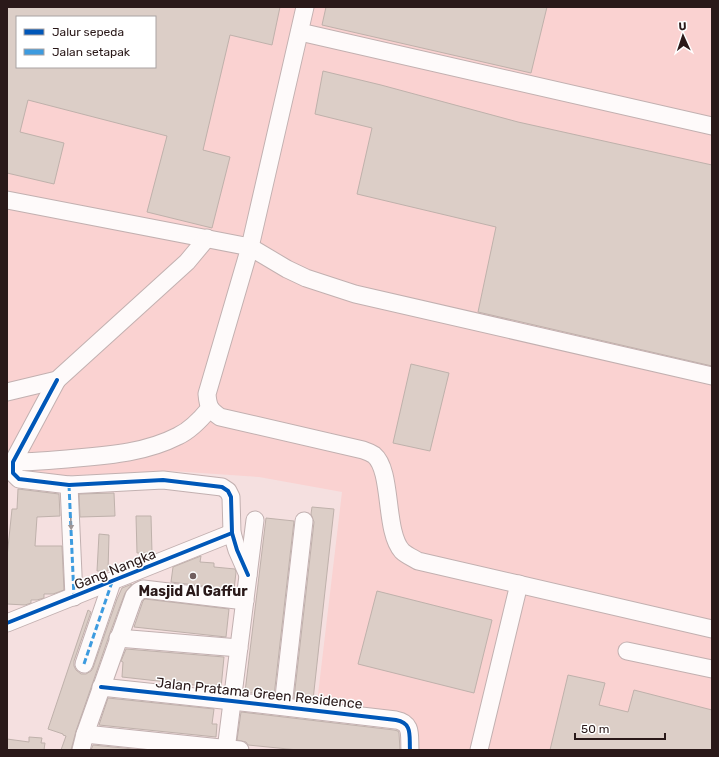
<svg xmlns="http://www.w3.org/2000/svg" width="719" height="757" font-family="Rubik,sans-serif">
<rect width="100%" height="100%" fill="#f5e0e0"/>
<path fill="#fad2d1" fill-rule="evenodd" d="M7 7H712V750H413L408 716 317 703 342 492 259 477 171 471 7 478ZM17 17H155V67H17Z"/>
<g fill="#dccec7" stroke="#bfb1ab" fill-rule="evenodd">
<path d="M7 7H280L272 45 230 35 203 150 230 157 212 228 147 212 167 136 28 100 20 132 64 143 54 184 7 173ZM17 17H155V67H17Z"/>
<polygon points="326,7 547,7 531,73 322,25"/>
<polygon points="323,71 381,85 518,122 712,165 712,366 478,312 496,227 357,194 372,128 315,114"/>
<polygon points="411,364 449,373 430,451 393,443"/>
<polygon points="18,489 59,494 60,516 37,517 35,546 62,546 64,590 53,594 44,594 44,598 37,600 31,600 31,603 25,605 7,604 7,557 12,509 17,509"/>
<polygon points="114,493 115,516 80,517 79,494"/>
<polygon points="312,507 334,509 313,700 294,698 314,522 311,514"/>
<polygon points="136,516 151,516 152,553 137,553"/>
<polygon points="266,518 294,521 274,696 245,692"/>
<polygon points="99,534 109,535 108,571 97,571"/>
<polygon points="201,556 200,562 214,563 214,567 235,569 236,572 234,590 171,582 173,567"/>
<polygon points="132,584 125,593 110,633 76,731 71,750 61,750 66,736 63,735 63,734 48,729 88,610 91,612 74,661 74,666 76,670 81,674 86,674 91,671 93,668 117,599 122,588"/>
<polygon points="377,591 492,620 474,693 358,664"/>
<polygon points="145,599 229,609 226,637 134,627 143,601"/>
<polygon points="126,649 224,657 221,688 122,677 123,662 121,661"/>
<polygon points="568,675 605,683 599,705 628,712 634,690 712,710 712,750 550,750"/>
<polygon points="108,698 214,709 212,724 217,724 216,737 99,725"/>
<polygon points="241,712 394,730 398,731 399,733 400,750 298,750 248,745 246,742 237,740"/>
<polygon points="29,737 42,738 41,743 45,743 44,750 7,750 7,739 29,742"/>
<polygon points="93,745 143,750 91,750"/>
</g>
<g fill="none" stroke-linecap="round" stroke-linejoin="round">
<defs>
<g id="minor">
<polyline points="300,32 712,126"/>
<polyline points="7,200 250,247 305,7"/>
<path d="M712 376 355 294 306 278 287 269 250 247 207 394C208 407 210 410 220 417L363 450C366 451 371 453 374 455 393 471 384 531 402 551 406 555 413 558 418 561L712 629"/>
<polyline points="57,380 13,462 13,473 19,479 69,485 163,480 222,487 228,491 231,497 232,533 237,550 248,575"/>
<polyline points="7,392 57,380 187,262 207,238"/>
<path d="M13 462C35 462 56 460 77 458 112 455 147 452 178 436 191 430 201 419 210 408"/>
<polyline points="69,485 74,597"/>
<polyline points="7,623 232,533"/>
<polyline points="118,638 239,648"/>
<polyline points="627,651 712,669"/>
<polyline points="84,664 112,582"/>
<path d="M101 687 232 701 396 720C413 723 409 736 410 750"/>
<polyline points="283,706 304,521"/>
<polyline points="85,734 240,750"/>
<polyline points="81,750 85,734 134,596 139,591 143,589 245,601"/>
<polyline points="226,750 255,520"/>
<polyline points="479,750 519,584"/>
</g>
</defs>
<use href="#minor" stroke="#c2b0b0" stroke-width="19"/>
<use href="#minor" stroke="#fefafa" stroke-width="17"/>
<g stroke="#3d9bdf" stroke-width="3" stroke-dasharray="6 3" stroke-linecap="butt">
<polyline points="69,485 74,597"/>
<polyline points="84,664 112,582"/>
</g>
<defs>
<g id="cycleway">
<polyline points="57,380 13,462 13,473 19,479 69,485 163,480 222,487 228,491 231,497 232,533 237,550 248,575"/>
<polyline points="7,623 232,533"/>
<path d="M101 687 232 701 396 720C413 723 409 736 410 750"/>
</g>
</defs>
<use href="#cycleway" stroke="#fff" stroke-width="6"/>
<use href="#cycleway" stroke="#0057b8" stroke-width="4"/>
</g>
<defs><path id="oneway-solid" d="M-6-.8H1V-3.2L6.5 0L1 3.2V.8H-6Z"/></defs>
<use fill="#9f9595" href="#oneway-solid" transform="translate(71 524) rotate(88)"/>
<circle fill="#715f5f" stroke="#fff" stroke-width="1.5" cx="193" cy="576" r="4"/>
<g text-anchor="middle" stroke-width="3" stroke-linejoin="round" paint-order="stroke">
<g font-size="14" fill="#2a1919" stroke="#fff">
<text transform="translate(115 569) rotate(-22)" y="5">Gang Nangka</text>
<text transform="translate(259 693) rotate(6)" y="5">Jalan Pratama Green Residence</text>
</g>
<g font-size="14" font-weight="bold" fill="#2a1919" stroke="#fff">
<text x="193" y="596">Masjid Al Gaffur</text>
</g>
</g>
<rect width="719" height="757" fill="none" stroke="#2a1919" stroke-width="16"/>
<rect x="16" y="16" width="140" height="52" fill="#ffffff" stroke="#aaa3a3"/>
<rect x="24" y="29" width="20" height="6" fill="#0057b8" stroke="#aaa3a3"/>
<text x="52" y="36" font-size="12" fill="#2a1919">Jalur sepeda</text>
<rect x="24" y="49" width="20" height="6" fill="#3d9bdf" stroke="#aaa3a3"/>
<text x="52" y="56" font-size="12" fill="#2a1919">Jalan setapak</text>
<g transform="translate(683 36) rotate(357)" stroke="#ffffff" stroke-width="3" paint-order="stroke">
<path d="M0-3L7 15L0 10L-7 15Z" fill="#2a1919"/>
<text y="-6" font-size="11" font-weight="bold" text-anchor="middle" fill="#2a1919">U</text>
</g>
<path d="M575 733v6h90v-6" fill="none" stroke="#2a1919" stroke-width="2"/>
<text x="581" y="733" font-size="12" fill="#2a1919" stroke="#ffffff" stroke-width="3" paint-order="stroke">50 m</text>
</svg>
